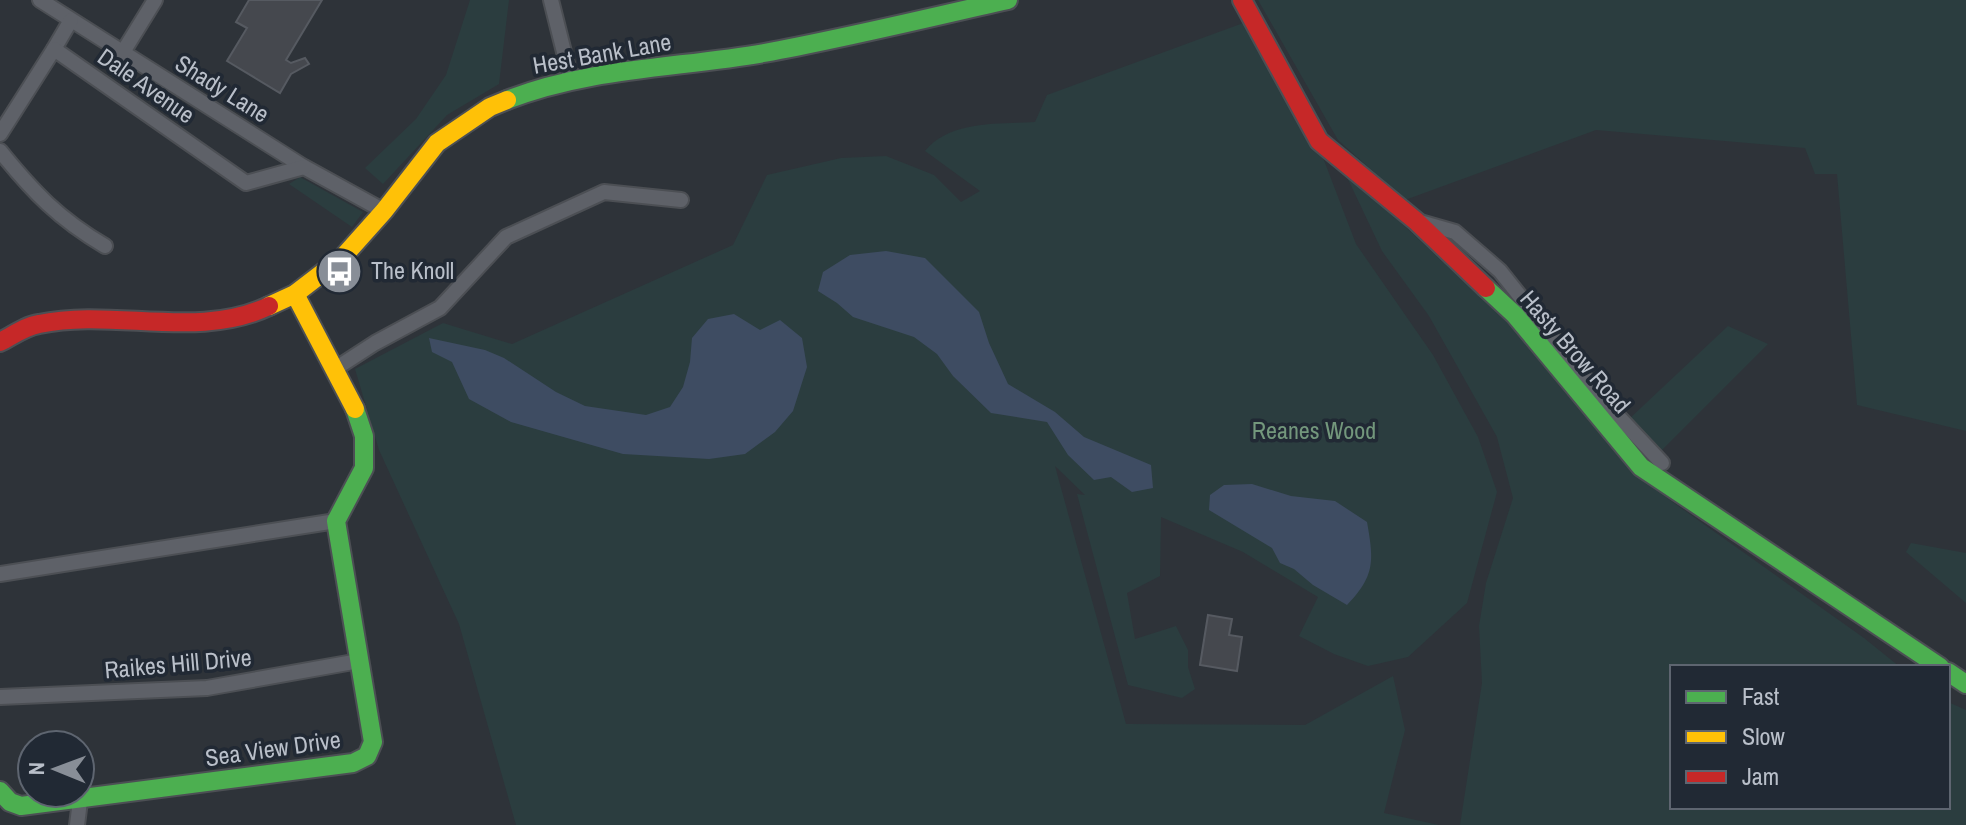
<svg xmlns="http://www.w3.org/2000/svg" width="1966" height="825" font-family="'Archivo Narrow',sans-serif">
<rect width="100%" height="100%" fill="#2e3339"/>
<g fill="#2b3d3f">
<polygon points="470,0 509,0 499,84 447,115 383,184 365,168 416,119 446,75"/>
<polygon points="1258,0 1966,0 1966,431 1857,405 1837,174 1815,174 1805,148 1596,130 1405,200 1338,140"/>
<path d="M1246 22 1322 155 1356 244 1433 355 1478 437 1497 492 1467 603 1408 657 1368 666 1334 654 1299 636 1318 597 1243 552 1161 517 1160 576 1127 593 1135 639 1176 626 1188 650V667L1195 689 1182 698 1128 685 1077 494 1085 495 1055 466 1126 724 1305 725 1393 676 1405 730 1384 813 1439 825H516L459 624 379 450 355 369 443 323 512 344 733 245 767 175 841 158 886 156 934 175 961 202 980 191 925 151C950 120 998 124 1035 122L1047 95Z"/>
<polygon points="1346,175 1367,191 1519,333 1636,476 1864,638 1900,667 1672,667 1672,807 1948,807 1948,702 1966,710 1966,825 1460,825 1482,683 1479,626 1486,583 1513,498 1497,437 1429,316 1382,251"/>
<polygon points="300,177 363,212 352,227 289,184"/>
<polygon points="1728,326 1768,344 1661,451 1627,421"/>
<polygon points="1911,543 1966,553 1966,603 1906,552"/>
</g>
<g fill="#3e4c62">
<polygon points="886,251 925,258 979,312 989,343 1008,384 1055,412 1084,437 1151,465 1153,488 1132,492 1111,477 1094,480 1068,455 1047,422 991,413 953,376 937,354 914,337 853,317 837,303 818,291 823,272 850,255"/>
<polygon points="734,314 760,330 780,320 802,338 807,367 793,411 775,432 745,454 709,459 623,454 511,422 469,399 452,362 432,352 429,338 485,350 504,358 556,392 585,406 646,415 670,407 683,387 690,362 692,338 708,319"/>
<path d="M1252 484 1291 496 1335 501 1367 522C1374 561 1375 576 1347 605L1313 585 1294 569 1280 563 1272 548 1209 510 1210 495 1224 485Z"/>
</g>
<g fill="#45484e" stroke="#565a61" stroke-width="2">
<polygon points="249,0 322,0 286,60 291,63 305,58 309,64 291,74 280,93 227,61 247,28 236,22"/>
<polygon points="1208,615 1232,619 1229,635 1242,637 1237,671 1200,665"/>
</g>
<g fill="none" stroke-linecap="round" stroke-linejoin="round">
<defs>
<g id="street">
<polyline points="40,0 304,167 384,211"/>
<polyline points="551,0 571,80"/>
<polyline points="54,49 71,20"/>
<polyline points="123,52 155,0"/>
<polyline points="0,134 54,49 246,183 304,167"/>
<path d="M0 151C33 192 59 219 105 246"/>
<polyline points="1420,222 1455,232 1500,271 1601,398 1662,463"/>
<polyline points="335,369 375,343 440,308 506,237 604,192 681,200"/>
<polyline points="0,574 336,521"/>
<polyline points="0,697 207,688 359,661"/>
<polyline points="77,825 80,801"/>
</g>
<g id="fast">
<path d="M507 100C588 68 678 68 764 53 846 38 927 18 1008 0"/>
<polyline points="1486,288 1515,315 1641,467 1940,667"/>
<polyline points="1948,672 1966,684"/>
<polyline points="0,791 10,802 21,806 353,763 367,756 373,742 336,521 364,468 364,436 355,409"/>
</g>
<g id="slow">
<polyline points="295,294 355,409"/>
<polyline points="269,306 295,294 343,257 384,211 437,143 490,107 507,100"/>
</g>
<g id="jam">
<polyline points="1242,0 1319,141 1416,221 1486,288"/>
<path d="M0 342C12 336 25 326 39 324 114 308 198 340 269 306"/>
</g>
</defs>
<use href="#street" stroke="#4c4f54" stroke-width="18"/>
<use href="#fast" stroke="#4c4f54" stroke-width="22"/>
<use href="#slow" stroke="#4c4f54" stroke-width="22"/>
<use href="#jam" stroke="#4c4f54" stroke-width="22"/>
<use href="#street" stroke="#5e6168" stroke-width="14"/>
<use href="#fast" stroke="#4caf50" stroke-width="18"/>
<use href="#slow" stroke="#ffc107" stroke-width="18"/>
<use href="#jam" stroke="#c62828" stroke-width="18"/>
</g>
<defs>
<symbol id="bus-disc" viewBox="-11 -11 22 22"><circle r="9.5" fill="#888e97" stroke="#212934"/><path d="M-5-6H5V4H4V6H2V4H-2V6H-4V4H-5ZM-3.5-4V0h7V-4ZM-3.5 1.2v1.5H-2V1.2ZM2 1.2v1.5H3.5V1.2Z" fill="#fff"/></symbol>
</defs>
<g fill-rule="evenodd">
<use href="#bus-disc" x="314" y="246" width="51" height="51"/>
</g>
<g text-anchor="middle" stroke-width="7" stroke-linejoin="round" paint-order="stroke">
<g font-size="24" fill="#b9bfc9" stroke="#212934">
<text transform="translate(602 54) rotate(-10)" y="8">Hest Bank Lane</text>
<text transform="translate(146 86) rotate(35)" y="8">Dale Avenue</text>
<text transform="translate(222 89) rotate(32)" y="8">Shady Lane</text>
<text transform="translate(1575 352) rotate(49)" y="8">Hasty Brow Road</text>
<text transform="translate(178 664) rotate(-5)" y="8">Raikes Hill Drive</text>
<text transform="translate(273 749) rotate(-8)" y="8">Sea View Drive</text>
</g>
<g font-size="24" fill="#b9bfc9" stroke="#212934" text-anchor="start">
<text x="371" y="279">The Knoll</text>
</g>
<g font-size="24" fill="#73977c" stroke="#212934">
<text x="1314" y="439">Reanes Wood</text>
</g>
</g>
<rect x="1670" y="665" width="280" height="144" fill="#212934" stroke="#5e6570" stroke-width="2"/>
<rect x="1686" y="691" width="40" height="12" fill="#4caf50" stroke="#5e6570" stroke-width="2"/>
<text x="1742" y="705" font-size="24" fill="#b9bfc9">Fast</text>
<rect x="1686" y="731" width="40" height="12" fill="#ffc107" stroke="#5e6570" stroke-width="2"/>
<text x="1742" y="745" font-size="24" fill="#b9bfc9">Slow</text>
<rect x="1686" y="771" width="40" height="12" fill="#c62828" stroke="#5e6570" stroke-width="2"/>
<text x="1742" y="785" font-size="24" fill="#b9bfc9">Jam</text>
<g transform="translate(56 769) rotate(271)"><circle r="38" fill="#212934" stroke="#5e6570" stroke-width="2"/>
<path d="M0-6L14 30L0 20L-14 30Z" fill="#888e97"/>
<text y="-12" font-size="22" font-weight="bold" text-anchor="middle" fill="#b9bfc9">N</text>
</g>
</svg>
